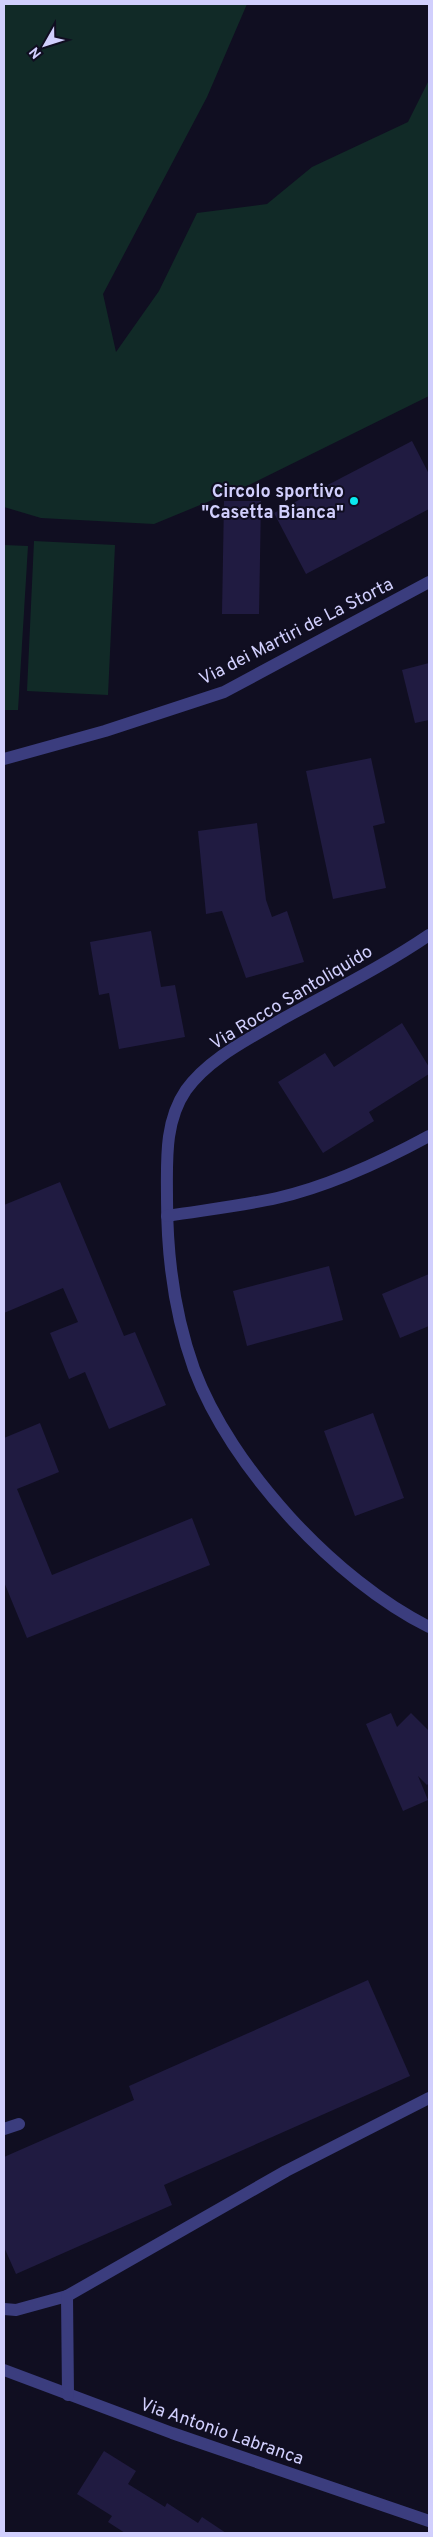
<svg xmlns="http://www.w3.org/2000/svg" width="433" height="2537" font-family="Overpass,sans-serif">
<rect width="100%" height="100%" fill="#100e21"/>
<g fill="#112a27">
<polygon points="4,4 247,4 207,97 103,294 116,352 159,291 197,213 267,204 312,167 408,122 429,80 429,396 251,484 154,524 41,518 4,507"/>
<polygon points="34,541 115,545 108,695 27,691"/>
<polygon points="4,545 28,546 18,710 4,710"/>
</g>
<g fill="#201b41">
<polygon points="412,441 429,474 429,509 306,574 274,513"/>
<polygon points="224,501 261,501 259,614 222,614"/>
<polygon points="429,663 429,720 415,723 402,670"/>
<polygon points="371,758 385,823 373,826 386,888 333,899 306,771"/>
<polygon points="257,823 266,900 272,917 287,911 304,962 246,978 222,911 206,914 198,831"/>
<polygon points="151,931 161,987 175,985 185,1037 119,1049 109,993 99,995 90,942"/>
<polygon points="402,1023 429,1067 429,1074 369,1112 374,1121 323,1153 278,1082 325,1053 334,1067"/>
<polygon points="60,1182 124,1336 135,1332 166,1405 109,1429 85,1372 69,1379 50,1333 78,1322 63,1288 4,1313 4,1205"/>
<polygon points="329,1266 343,1320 247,1346 233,1291"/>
<polygon points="429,1274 429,1326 400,1338 382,1294"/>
<polygon points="373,1413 404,1498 355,1516 324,1431"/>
<polygon points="40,1423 59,1472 17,1489 52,1575 192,1518 210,1565 27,1638 4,1582 4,1438"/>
<polygon points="391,1713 397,1727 411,1713 429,1731 429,1783 427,1785 418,1776 428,1800 403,1811 366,1724"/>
<polygon points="368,1980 410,2076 164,2185 172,2205 16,2274 4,2247 4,2157 134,2100 129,2086"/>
<polygon points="104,2451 136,2471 128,2484 165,2507 167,2503 198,2523 202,2517 226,2533 125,2533 108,2522 112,2516 77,2494"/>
</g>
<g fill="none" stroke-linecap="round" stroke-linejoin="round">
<g stroke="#3b3d7e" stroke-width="12">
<polyline points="4,759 105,731 224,692 429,582"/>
<path d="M429 935C382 967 329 993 279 1021 247 1040 208 1059 186 1090 164 1122 167 1162 167 1199 167 1255 175 1316 194 1369 231 1468 335 1580 429 1627"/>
<path d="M167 1216C204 1210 241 1206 277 1198 330 1186 381 1162 429 1136"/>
<polyline points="4,2129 19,2124"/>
<polyline points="4,2309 16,2310 67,2296"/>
<polyline points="4,2370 172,2433 429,2521"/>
<polyline points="68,2395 67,2296 286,2171 429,2098"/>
</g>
</g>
<circle fill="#0aeaef" stroke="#100e21" stroke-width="2" cx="354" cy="501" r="5"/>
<g text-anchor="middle" stroke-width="4" stroke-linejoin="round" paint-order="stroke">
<g font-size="18" font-weight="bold" fill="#d1cffd" stroke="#100e21" text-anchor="end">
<text x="344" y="497">Circolo sportivo<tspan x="344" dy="21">"Casetta Bianca"</tspan></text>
</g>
<g font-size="18" fill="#d1cffd" stroke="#100e21">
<text transform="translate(296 631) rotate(-27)" y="6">Via dei Martiri de La Storta</text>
<text transform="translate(291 997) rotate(-31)" y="6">Via Rocco Santoliquido</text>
<text transform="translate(222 2431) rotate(19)" y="6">Via Antonio Labranca</text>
</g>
</g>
<rect width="433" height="2537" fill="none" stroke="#d1cffd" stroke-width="10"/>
<g transform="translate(45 45) rotate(231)" stroke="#100e21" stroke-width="4" paint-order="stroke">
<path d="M0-4L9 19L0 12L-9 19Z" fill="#d1cffd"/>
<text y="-8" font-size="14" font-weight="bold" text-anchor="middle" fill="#d1cffd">N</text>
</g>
</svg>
